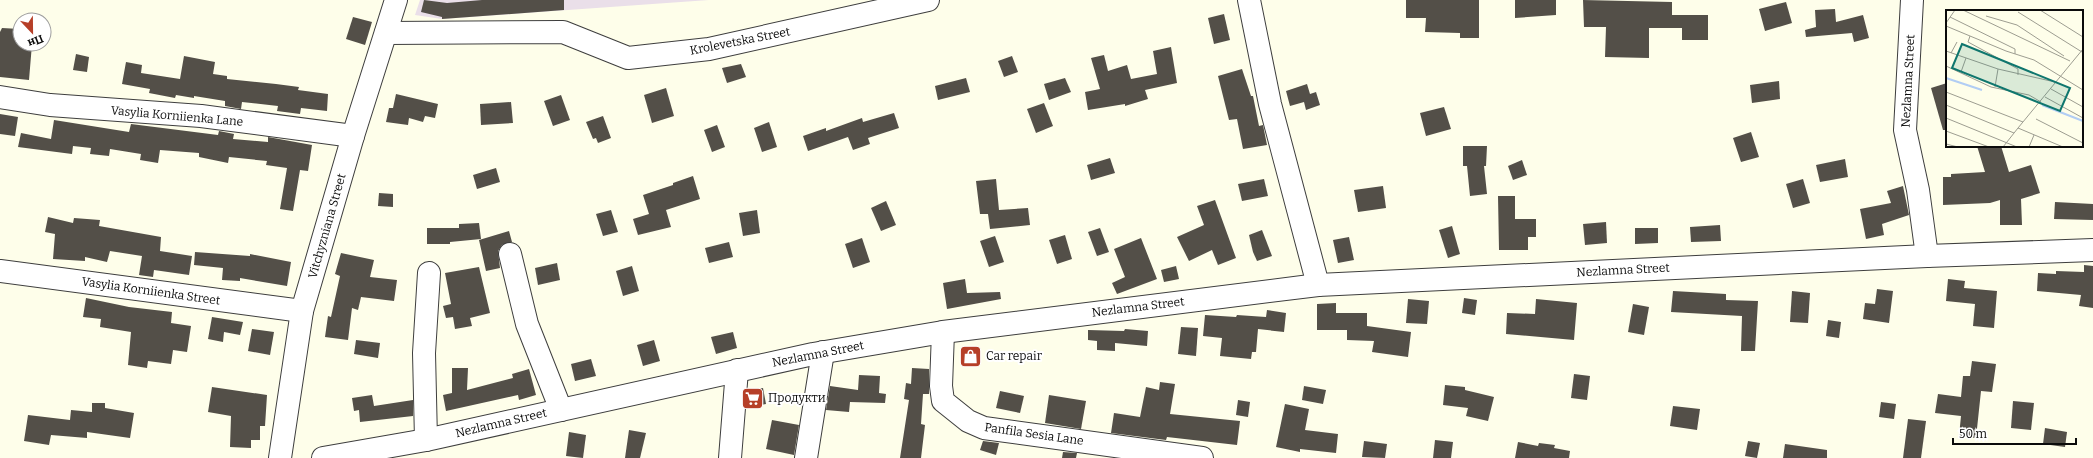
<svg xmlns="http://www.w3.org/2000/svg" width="2093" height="458" font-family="Bitter,serif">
<rect width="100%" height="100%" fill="#fefeea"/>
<polygon fill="#eadfe9" points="420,0 709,0 442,19 415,15"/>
<g fill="#534f48">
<polygon points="424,0 447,3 482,0 564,0 564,10 442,19 442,17 421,12"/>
<polygon points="1406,0 1479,0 1479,38 1460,38 1460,33 1425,32 1426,18 1406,18"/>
<polygon points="1515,0 1556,0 1556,15 1515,18"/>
<polygon points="1583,0 1672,2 1672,15 1708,15 1708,40 1682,40 1682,28 1649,28 1649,58 1605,57 1606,27 1584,27"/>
<polygon points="1786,2 1792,23 1765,31 1759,9"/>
<polygon points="1835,9 1836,22 1863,15 1869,38 1854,42 1852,33 1806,37 1805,30 1816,27 1815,10"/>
<polygon points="1224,14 1230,40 1214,44 1208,18"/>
<polygon points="353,17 372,22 365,45 346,39"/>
<polygon points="2,28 20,29 20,44 32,44 29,80 0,77 0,32"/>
<polygon points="1171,47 1177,83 1145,90 1148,99 1125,106 1125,104 1088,110 1085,92 1100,89 1091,58 1104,55 1108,71 1127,65 1131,79 1157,74 1153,51"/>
<polygon points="76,54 89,57 87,72 73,70"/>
<polygon points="184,56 215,62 213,74 227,76 227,79 276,84 299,87 298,90 328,94 327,111 301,108 300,114 277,111 278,106 242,102 241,109 225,106 225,101 194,96 194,98 176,95 175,98 149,93 150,89 122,84 126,62 142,65 141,73 180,79"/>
<polygon points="1012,56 1018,72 1004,77 998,61"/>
<polygon points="741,64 746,77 727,83 722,68"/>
<polygon points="1242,69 1251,96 1253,96 1259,126 1263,125 1267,145 1243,149 1237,119 1229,120 1218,76"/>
<polygon points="966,78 970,92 938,100 935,86"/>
<polygon points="1065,78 1071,92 1049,100 1044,84"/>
<polygon points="1779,81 1780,99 1752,103 1750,85"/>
<polygon points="1947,83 1947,130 1943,130 1931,88"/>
<polygon points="1307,84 1310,94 1316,92 1320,105 1306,110 1304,102 1290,106 1286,91"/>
<polygon points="666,88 674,116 652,123 644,95"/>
<polygon points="396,94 438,104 435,118 425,116 423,122 409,118 408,125 386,122 389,108 393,108"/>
<polygon points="561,95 570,120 553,126 544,101"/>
<polygon points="511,102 513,123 481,125 480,104"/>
<polygon points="1044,103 1053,126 1036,133 1027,109"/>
<polygon points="1444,107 1451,129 1426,136 1420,113"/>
<polygon points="894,113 899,128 868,138 870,144 853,150 848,137 808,151 803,136 826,128 826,131 862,118 863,122"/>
<polygon points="0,114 18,117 15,136 0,134"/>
<polygon points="603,116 611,138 598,143 596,138 593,139 586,122"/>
<polygon points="54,120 129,132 131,124 218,135 219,131 234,134 233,139 268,142 268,137 312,145 308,171 300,170 293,211 280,209 287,168 266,165 267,161 229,157 228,163 199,157 199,153 160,150 158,163 140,160 141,154 110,149 109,156 90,154 91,148 73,146 72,154 18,147 21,133 51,139"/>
<polygon points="769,122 777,147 762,152 754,128"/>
<polygon points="717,125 725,147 712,152 704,130"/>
<polygon points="1751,132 1759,157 1741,162 1733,138"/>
<polygon points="1463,146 1487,146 1486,166 1484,166 1487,194 1470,196 1467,166 1463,166"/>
<polygon points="1977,146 2001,146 2009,172 2031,165 2040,193 2021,199 2022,225 2000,225 2000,200 1990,203 1943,205 1943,177 1951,177 1951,174 1985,172"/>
<polygon points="1110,158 1115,173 1091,180 1087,165"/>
<polygon points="1845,159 1848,177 1820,182 1816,165"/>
<polygon points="1522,160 1527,175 1513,180 1508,166"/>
<polygon points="496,168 500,182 477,189 473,175"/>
<polygon points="693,176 700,199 666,210 671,227 638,235 633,219 649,214 643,195 673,185 673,183"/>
<polygon points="996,179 999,210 1028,208 1030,225 990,229 988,214 980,214 976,181"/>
<polygon points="1264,179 1268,196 1242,201 1238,184"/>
<polygon points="1803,179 1810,203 1793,208 1786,184"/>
<polygon points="1383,186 1386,208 1358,212 1354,190"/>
<polygon points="1903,186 1909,215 1882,224 1884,235 1866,239 1860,209 1891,203 1887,191"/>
<polygon points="379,193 393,194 393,207 378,206"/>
<polygon points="1498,196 1515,196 1515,219 1536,219 1536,237 1528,237 1528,250 1499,250"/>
<polygon points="1215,200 1236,258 1218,265 1212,250 1189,261 1177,237 1204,225 1197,206"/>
<polygon points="886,201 896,225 881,231 871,208"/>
<polygon points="2055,202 2093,204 2093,220 2054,219"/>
<polygon points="611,210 618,232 603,236 596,214"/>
<polygon points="757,210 760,233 743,236 739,213"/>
<polygon points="48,217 73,223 74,218 100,220 99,226 161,237 160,251 192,256 189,275 154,270 153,277 139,275 142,256 110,251 107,262 85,257 85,261 53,259 55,234 45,232"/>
<polygon points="1606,222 1607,243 1585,245 1583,224"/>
<polygon points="479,223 481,239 450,242 450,244 427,244 427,228 459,228 459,224"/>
<polygon points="1720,225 1721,241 1691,242 1690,227"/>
<polygon points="1452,226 1460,254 1448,258 1439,230"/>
<polygon points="1100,228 1109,252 1097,256 1088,232"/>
<polygon points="1635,228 1658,228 1658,243 1635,244"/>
<polygon points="1262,230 1272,256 1257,261 1253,252 1249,235"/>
<polygon points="509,231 512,242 502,245 498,251 500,268 486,271 479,240"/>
<polygon points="1065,235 1072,259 1057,264 1049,240"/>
<polygon points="995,236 1004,262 989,267 980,241"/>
<polygon points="1349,237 1354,260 1338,263 1333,240"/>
<polygon points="862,238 870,262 853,268 845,244"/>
<polygon points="1141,238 1157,279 1117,294 1112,283 1125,277 1114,249"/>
<polygon points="729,242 733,257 709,263 705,248"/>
<polygon points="195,252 250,256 250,254 291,262 287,286 240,278 240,281 222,280 223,268 194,265"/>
<polygon points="341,253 374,260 370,277 397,280 394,301 361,297 358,310 352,308 348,340 325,337 328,316 331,317 340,276 335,274"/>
<polygon points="557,263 560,280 538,285 535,268"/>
<polygon points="2084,265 2093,266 2093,308 2079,306 2081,295 2037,291 2038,273 2056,274 2056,271 2084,272"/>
<polygon points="632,266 639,291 623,296 616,271"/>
<polygon points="1176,266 1179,279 1164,282 1161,270"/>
<polygon points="479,267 490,313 470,318 472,326 455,329 453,317 446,318 443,306 451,304 445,273"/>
<polygon points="965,279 967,293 1000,292 1001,299 947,309 943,283"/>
<polygon points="1948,279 1965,281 1964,288 1997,291 1994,328 1973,326 1975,304 1946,301"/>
<polygon points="1877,289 1893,291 1889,323 1863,319 1865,303 1875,304"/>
<polygon points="1673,291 1726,294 1726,300 1758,301 1755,351 1741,351 1742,316 1671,312"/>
<polygon points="1792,291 1810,293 1808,323 1790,322"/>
<polygon points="86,298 129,307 172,312 171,323 191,326 187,352 173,350 171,364 148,361 147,368 128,365 131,332 100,327 101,319 83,317"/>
<polygon points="1464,298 1477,300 1475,315 1462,313"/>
<polygon points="1408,299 1429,301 1427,324 1406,323"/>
<polygon points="1536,299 1577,303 1574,340 1506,334 1507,313 1535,314"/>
<polygon points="1336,303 1336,313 1367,313 1367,326 1411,332 1408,357 1372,352 1374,341 1347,340 1347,330 1317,330 1317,304"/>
<polygon points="1633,304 1649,307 1644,335 1628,332"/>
<polygon points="1267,310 1286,313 1284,332 1258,329 1256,352 1252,352 1251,359 1220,356 1222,338 1203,336 1205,315 1236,317 1237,315 1266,317"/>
<polygon points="212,317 243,322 240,335 224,332 223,342 208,339"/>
<polygon points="1828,320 1841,322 1839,338 1826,336"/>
<polygon points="1181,327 1198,328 1196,356 1178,354"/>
<polygon points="252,329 274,332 270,355 248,351"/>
<polygon points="1125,329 1148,331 1147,346 1115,343 1115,351 1097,350 1097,341 1088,340 1088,330 1124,331"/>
<polygon points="733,332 737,348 716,354 711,337"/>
<polygon points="356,340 380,343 378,358 354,354"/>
<polygon points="654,340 660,361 643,366 637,345"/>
<polygon points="591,359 596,376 575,381 571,364"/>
<polygon points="1972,361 1996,364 1992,392 1981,391 1976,438 1959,436 1961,416 1935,413 1938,394 1961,397 1963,376 1970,376"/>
<polygon points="452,368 468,368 467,390 513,378 512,374 529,369 536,395 519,400 518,395 446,411 443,395 452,393"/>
<polygon points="912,368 929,369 929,394 923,394 921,424 925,425 921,458 900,458 909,400 904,399 906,383 911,384"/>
<polygon points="1574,374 1590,376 1587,400 1571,398"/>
<polygon points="859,375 880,376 879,393 886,394 885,403 850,402 849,412 826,410 830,386 858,390"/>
<polygon points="1160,382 1175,384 1170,414 1240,421 1237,445 1167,437 1166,440 1111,433 1114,413 1140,417 1146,387 1159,390"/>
<polygon points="1445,385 1465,387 1465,390 1494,397 1488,421 1466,416 1468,408 1443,405"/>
<polygon points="1304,386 1326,390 1323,404 1302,400"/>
<polygon points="212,387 267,395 265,426 260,426 260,440 251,440 251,448 230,447 231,416 208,412"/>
<polygon points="763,388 766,404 747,407 748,391"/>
<polygon points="1000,391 1024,396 1020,413 996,408"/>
<polygon points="372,395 374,406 413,400 413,416 360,422 359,410 354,411 352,398"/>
<polygon points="1049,395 1086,401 1081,429 1045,423"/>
<polygon points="1238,400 1250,402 1248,417 1236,415"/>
<polygon points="2013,401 2034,403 2031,430 2011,428"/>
<polygon points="1881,402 1896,404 1894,419 1879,417"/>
<polygon points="92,403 105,403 105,408 134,413 130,438 87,432 87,438 51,435 49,445 24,441 28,415 70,420 71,410 92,412"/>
<polygon points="1285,404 1309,409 1305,430 1338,434 1336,453 1300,449 1300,452 1276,447"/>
<polygon points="1673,406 1700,409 1697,430 1670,426"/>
<polygon points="1908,419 1926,421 1921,458 1903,458"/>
<polygon points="772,420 799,425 794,455 766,449"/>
<polygon points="2045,428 2067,432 2065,447 2043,444"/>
<polygon points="629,430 646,433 640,458 625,458"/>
<polygon points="569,432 586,435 583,458 566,456"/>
<polygon points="1435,440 1453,442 1451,458 1433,458"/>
<polygon points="983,441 999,443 996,455 980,450"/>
<polygon points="1364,441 1387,444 1385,458 1362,457"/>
<polygon points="1748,441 1760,443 1757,458 1745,456"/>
<polygon points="1518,442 1538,446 1539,443 1555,445 1554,448 1570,451 1569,458 1515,458"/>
<polygon points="1785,444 1827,450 1827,458 1783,458"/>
<polygon points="1063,452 1077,453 1076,458 1062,458"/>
</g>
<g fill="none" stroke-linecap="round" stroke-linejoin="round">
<defs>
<g id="minor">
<polyline points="1249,0 1270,104 1318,285"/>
<polyline points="1912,0 1905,130 1918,190 1927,256"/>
<polyline points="386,33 563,32 628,58 709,49 928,0"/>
<polyline points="0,97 50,105 201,116 353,136"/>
<polyline points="510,254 527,324 561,410"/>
<polyline points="0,271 302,311"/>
<polyline points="943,332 941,386 943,401 968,421 984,428 1202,458"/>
<polyline points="426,440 424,353 429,273"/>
<polyline points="280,458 302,311 353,136 396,0"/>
<polyline points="323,458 426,440 813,354 943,332 1318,285 1927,256 2093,250"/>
<polyline points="730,458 737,370"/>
<polyline points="806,458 823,352"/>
</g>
</defs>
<use href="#minor" stroke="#3e3e3e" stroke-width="24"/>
<use href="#minor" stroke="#fff" stroke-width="22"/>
</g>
<defs>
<symbol id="shop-square" viewBox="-11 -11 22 22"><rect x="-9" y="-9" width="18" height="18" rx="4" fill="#b63f28" stroke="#fff"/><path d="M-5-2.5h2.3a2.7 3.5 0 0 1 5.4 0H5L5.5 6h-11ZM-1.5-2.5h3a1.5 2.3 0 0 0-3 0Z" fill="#fff"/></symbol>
<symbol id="supermarket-square" viewBox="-11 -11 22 22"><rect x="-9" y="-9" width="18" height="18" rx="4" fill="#b63f28" stroke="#fff"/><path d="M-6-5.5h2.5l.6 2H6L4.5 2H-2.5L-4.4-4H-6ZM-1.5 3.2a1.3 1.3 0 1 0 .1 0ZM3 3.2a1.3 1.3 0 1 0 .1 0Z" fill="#fff"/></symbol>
</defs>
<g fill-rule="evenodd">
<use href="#shop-square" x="958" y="344" width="25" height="25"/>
<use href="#supermarket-square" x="740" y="386" width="25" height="25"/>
</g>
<g text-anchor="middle" stroke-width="4" stroke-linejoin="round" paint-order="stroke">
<g font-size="12" fill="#0b0b0b" stroke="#fff">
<text transform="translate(740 41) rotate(-11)" y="4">Krolevetska Street</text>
<text transform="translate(1908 81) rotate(-87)" y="4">Nezlamna Street</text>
<text transform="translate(177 116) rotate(5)" y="4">Vasylia Korniienka Lane</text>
<text transform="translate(327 226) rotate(-74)" y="4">Vitchyzniana Street</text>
<text transform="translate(1623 270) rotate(-3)" y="4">Nezlamna Street</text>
<text transform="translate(151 291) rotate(8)" y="4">Vasylia Korniienka Street</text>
<text transform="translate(1138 307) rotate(-7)" y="4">Nezlamna Street</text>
<text transform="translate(818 354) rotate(-11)" y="4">Nezlamna Street</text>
<text transform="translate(501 423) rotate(-13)" y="4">Nezlamna Street</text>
<text transform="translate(1034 434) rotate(8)" y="4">Panfila Sesia Lane</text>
</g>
<g font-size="12" fill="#0b0b0b" stroke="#fff" text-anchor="start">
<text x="986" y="360">Car repair</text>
<text x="768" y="402">Продукти</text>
</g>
</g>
<g transform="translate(1946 10)">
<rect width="137" height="137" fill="#fefeea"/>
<path fill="none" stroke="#b1cdf4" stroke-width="2" d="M0 68 36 80M96 95 137 111"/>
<path fill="none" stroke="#9d9d91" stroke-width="1" d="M17 0 124 51M94 0 137 27M72 2 136 42M40 6 71 15 118 46M4 7 69 39V44M0 13 9 0M0 16 60 41 88 50 137 80M24 26 22 32 72 59V65M0 41 52 59 109 72M5 43 11 32M0 56 45 77 83 85 95 92M15 62 20 48M49 77 52 59M105 79 137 97M0 82 77 112M99 87 137 108M0 95 68 123M0 108 71 137M90 109 137 133M72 118 137 39M0 121 43 137M0 134 12 137M57 137 72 118 117 137M83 137 88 125"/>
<path fill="#0f766e" fill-opacity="0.15" stroke="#0f766e" stroke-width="2" d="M16 34 124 78 114 101 6 58Z"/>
<rect width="137" height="137" fill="none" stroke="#0b0b0b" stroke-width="2"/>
</g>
<g transform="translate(32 32) rotate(158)"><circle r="19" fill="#ffffff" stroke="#9d9d9d"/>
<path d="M0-3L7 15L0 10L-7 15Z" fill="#b63f28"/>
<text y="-6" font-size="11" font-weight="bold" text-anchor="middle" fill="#0b0b0b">Пн</text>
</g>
<path d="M1953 438v6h123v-6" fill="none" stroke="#0b0b0b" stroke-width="2"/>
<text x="1959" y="438" font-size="12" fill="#0b0b0b" stroke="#ffffff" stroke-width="3" paint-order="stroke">50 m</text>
</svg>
